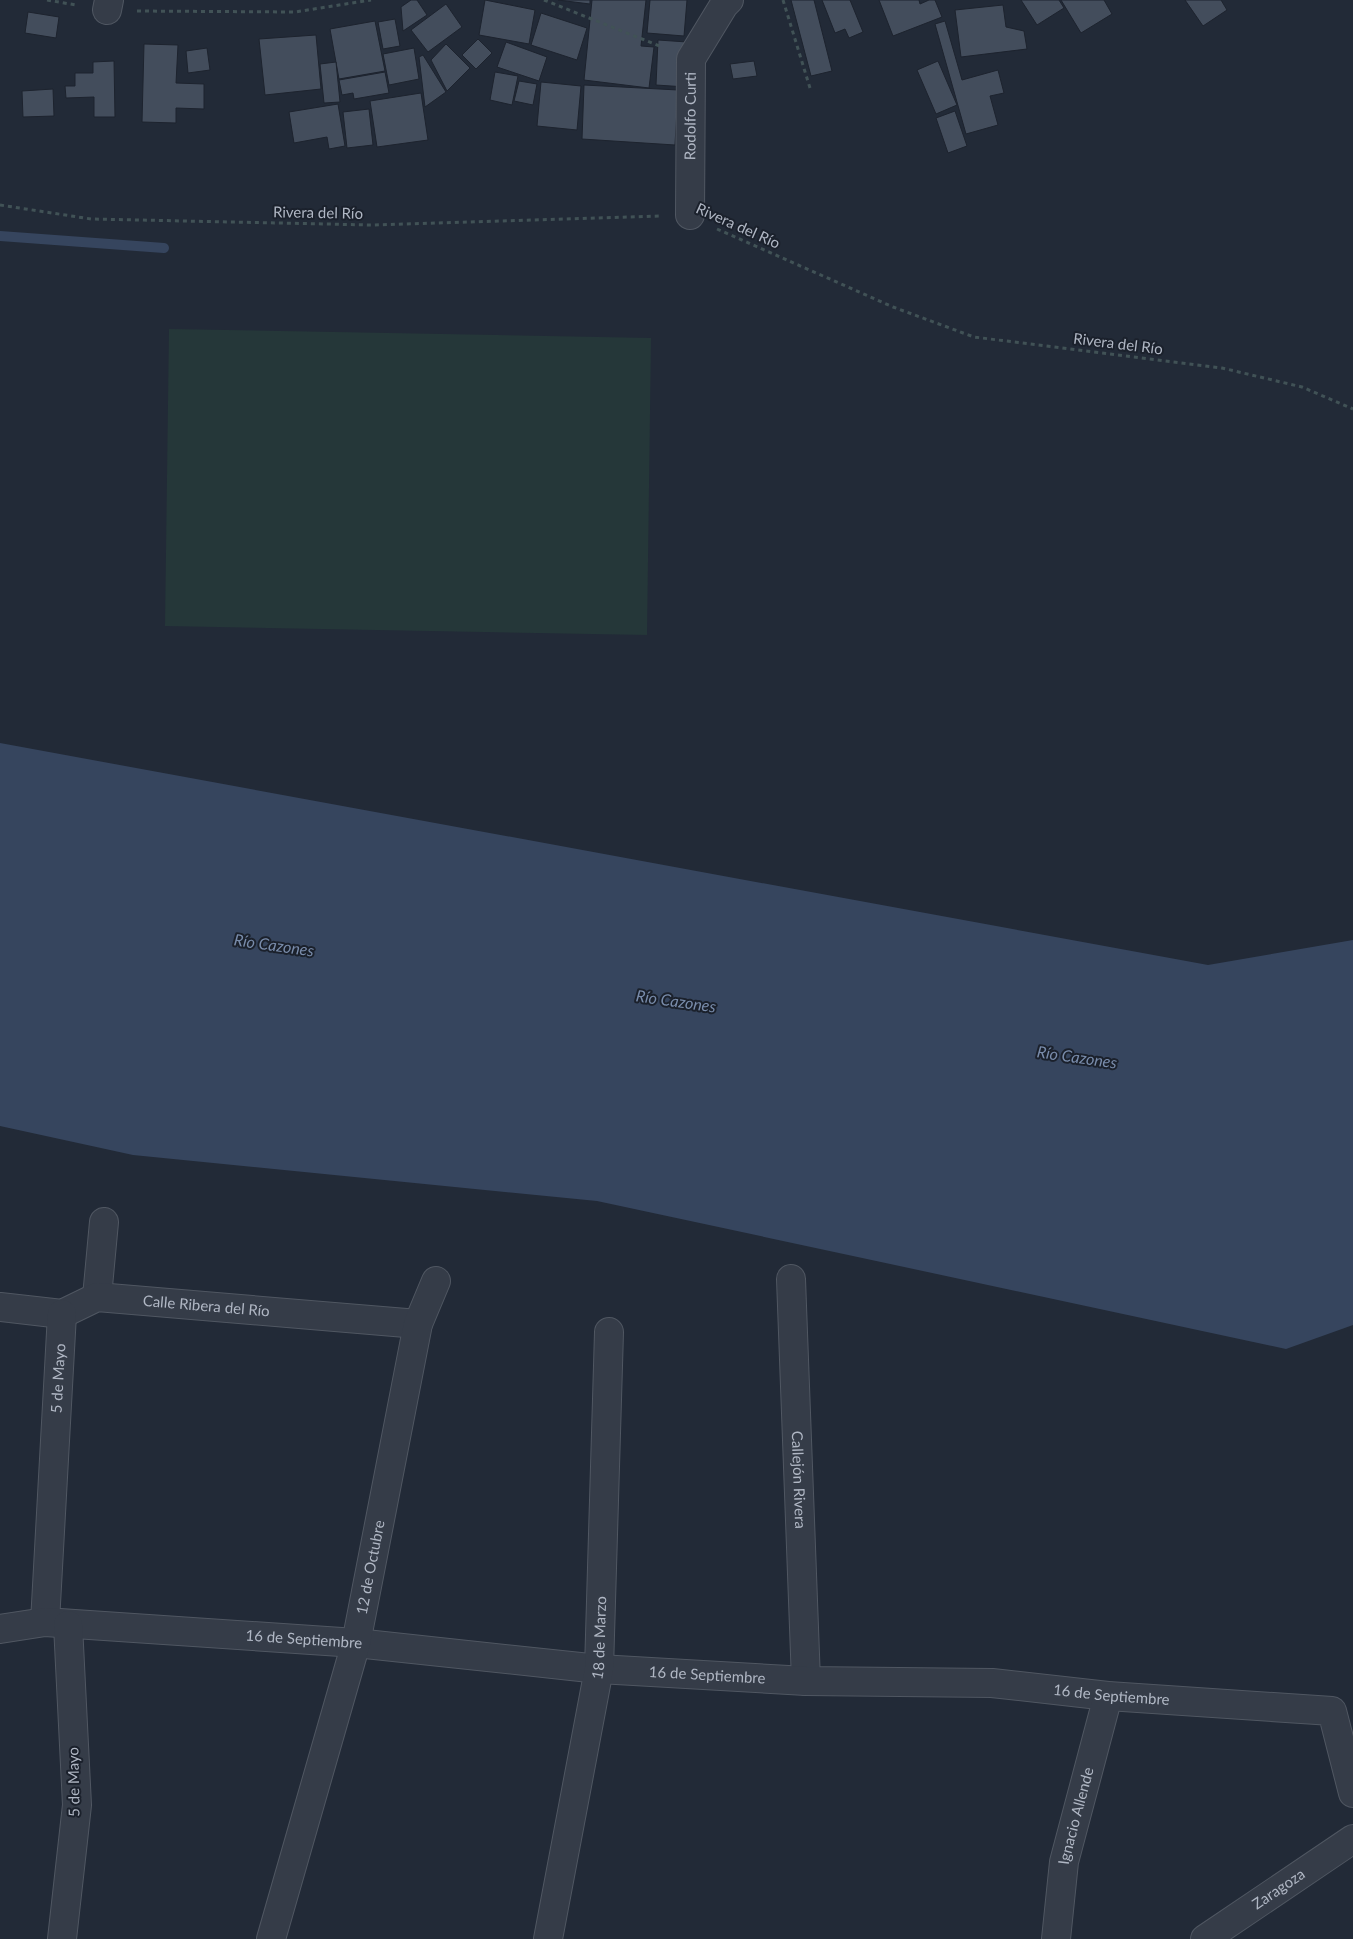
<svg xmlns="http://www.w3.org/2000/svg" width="1353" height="1939" font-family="Lato,sans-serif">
<rect width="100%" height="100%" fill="#222a37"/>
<polygon fill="#253739" points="169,329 651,338 647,635 165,626"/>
<polygon fill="#36455e" points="0,743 1208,965 1353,940 1353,1325 1286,1349 597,1201 133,1155 0,1126"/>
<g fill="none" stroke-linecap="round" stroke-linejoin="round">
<polyline stroke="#36455e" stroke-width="10" points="0,236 164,248"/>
</g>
<g fill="#434d5c" stroke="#1d232e">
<polygon points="411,0 417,0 427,15 403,31 401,7"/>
<polygon points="485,0 535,10 529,44 479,35"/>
<polygon points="558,0 590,0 590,4"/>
<polygon points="592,0 646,0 641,46 654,47 649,88 584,80"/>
<polygon points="650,0 687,0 684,36 647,33"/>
<polygon points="791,0 814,0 832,71 811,76"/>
<polygon points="822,0 850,0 863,32 849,38 845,29 835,33"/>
<polygon points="879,0 919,0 920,4 929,0 935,0 942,17 893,36"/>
<polygon points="1021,0 1059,0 1064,8 1037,25"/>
<polygon points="1061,0 1104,0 1112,14 1081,33"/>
<polygon points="1185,0 1221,0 1227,10 1203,26"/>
<polygon points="446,4 462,27 428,52 411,30"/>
<polygon points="1003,5 1006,27 1024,31 1027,49 961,57 955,10"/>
<polygon points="28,12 59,17 56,38 25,33"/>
<polygon points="541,13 587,28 577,60 531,45"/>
<polygon points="395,19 400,46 383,49 378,22"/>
<polygon points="375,21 385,71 339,79 330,29"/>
<polygon points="945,21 962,80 998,70 1004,93 990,96 998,125 966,134 935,24"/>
<polygon points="316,35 321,89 265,95 259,39"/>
<polygon points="478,39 492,53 476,69 462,55"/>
<polygon points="658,40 687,42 686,87 656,85"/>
<polygon points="506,42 547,57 539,81 497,67"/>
<polygon points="144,44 178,45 176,83 204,84 204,109 176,108 176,123 142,122"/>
<polygon points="446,44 470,68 447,91 431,60"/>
<polygon points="207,48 210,70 188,73 186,51"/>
<polygon points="414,48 419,79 389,85 383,54"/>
<polygon points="423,55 446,92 425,107 419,57"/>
<polygon points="114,61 115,117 94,117 94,97 66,98 65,86 75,86 75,73 93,73 93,62"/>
<polygon points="754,61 757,76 733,79 730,64"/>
<polygon points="938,61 957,105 936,114 917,70"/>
<polygon points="336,62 340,102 324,103 320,64"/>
<polygon points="385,72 389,93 354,99 353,93 342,95 339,80"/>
<polygon points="495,72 518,76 512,105 490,100"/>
<polygon points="519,81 537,84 533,105 514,101"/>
<polygon points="541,82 581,86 577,130 537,126"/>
<polygon points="584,85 678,90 675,145 582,139"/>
<polygon points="53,89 54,116 23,117 22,91"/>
<polygon points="421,93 428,140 377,147 370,101"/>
<polygon points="338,104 345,146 329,149 327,137 294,143 289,112"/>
<polygon points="369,109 373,145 347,148 343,112"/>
<polygon points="955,111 967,146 948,153 936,118"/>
</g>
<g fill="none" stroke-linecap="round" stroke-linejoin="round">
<defs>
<g id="minor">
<polyline points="107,10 109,0"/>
<path id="s1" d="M690 215 691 59 724 5 729 0"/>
<path id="s2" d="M791 1279 806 1681"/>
<polyline points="97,1297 104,1222"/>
<path id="s3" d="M0 1307 62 1314 97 1297 418 1324"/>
<path id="s4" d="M45 1622 62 1314"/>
<path id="s5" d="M0 1629 45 1622 356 1643 599 1669 806 1681 992 1683 1108 1696 1332 1711 1353 1793"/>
<polyline points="62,1939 77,1805 68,1625"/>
<path id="s6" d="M271 1939 356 1643 418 1324 436 1281"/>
<path id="s7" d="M548 1939 599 1669 609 1332"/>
<path id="s8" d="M1056 1939 1064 1862 1108 1696"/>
<path id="s9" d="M1205 1939 1353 1839"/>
</g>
</defs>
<use href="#minor" stroke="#505762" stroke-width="30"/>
<g stroke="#415256" stroke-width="3" stroke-dasharray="4 4" stroke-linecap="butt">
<polyline points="47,0 76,5"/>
<polyline points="544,0 662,47"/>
<polyline points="783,0 810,88"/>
<polyline points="137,11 295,12 371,0"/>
<polyline points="0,205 91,219 372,225 659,216"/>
<polyline points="717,229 893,307 974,337 1222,368 1302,387 1353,409"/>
</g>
<use href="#minor" stroke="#353c48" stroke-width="28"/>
</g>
<g text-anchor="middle" stroke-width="4" stroke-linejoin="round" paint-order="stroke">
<g font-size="15" fill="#b0b7c4" stroke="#1b212c">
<text dy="5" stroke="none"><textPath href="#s1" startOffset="99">Rodolfo Curti</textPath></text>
<text transform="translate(318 213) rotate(1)" y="5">Rivera del Río</text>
<text transform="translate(738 226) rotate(24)" y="5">Rivera del Río</text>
<text transform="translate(1118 344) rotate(7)" y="5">Rivera del Río</text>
<text dy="5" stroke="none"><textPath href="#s3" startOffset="211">Calle Ribera del Río</textPath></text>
<text dy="5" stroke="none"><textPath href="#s4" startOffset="244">5 de Mayo</textPath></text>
<text dy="5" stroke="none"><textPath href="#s2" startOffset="201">Callejón Rivera</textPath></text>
<text dy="5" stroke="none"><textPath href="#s6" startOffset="385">12 de Octubre</textPath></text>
<text dy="5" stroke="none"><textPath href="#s7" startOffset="306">18 de Marzo</textPath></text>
<text dy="5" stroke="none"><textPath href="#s5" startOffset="305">16 de Septiembre</textPath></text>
<text dy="5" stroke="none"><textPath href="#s5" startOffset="710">16 de Septiembre</textPath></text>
<text dy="5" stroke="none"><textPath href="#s5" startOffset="1115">16 de Septiembre</textPath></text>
<text transform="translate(74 1782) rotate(-91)" y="5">5 de Mayo</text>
<text dy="5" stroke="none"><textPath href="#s8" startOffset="125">Ignacio Allende</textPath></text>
<text dy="5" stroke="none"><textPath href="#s9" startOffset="89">Zaragoza</textPath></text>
</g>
<g font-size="16" font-style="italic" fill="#798cab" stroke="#1b212c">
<text transform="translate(274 945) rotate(8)" y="6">Río Cazones</text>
<text transform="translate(676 1001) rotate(8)" y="6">Río Cazones</text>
<text transform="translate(1077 1057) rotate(8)" y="6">Río Cazones</text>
</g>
</g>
</svg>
